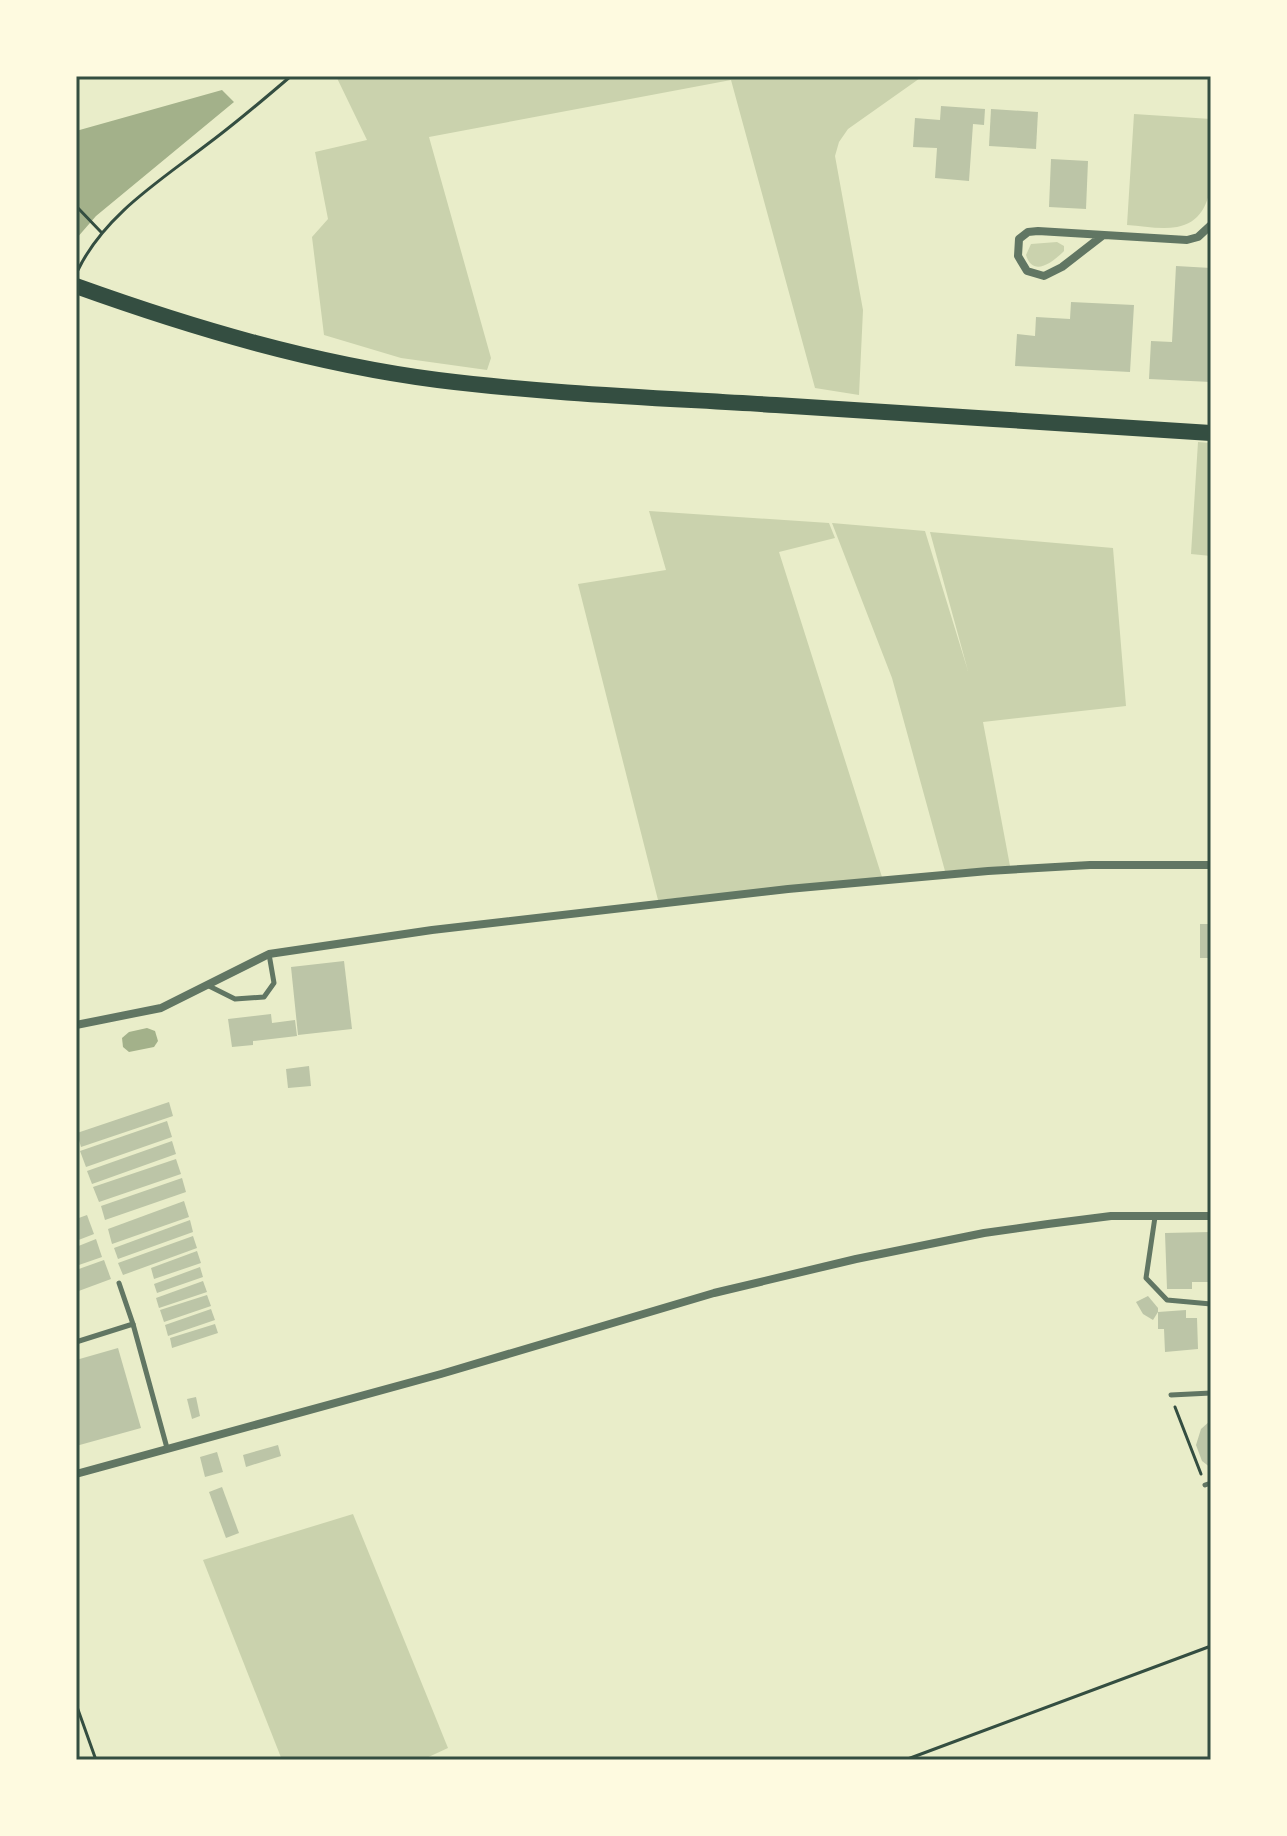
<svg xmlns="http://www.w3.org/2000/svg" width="1287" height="1836" font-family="Literata,serif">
<rect width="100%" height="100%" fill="#e9edc9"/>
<g fill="#cad2ad">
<polygon points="336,76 923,76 848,129 839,142 835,156 863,310 859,395 815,388 731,80 429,137 491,358 487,370 401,358 324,335 312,237 328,219 315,152 367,140"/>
<path d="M1134 114 1211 119C1211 153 1223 219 1177 227 1161 230 1143 226 1127 225Z"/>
<path d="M1057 242 1064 246V251C1053 262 1033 278 1026 255L1031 244Z"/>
<polygon points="1198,442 1211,443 1211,556 1191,554"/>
<polygon points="649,511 829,523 835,538 779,552 882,877 658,900 578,584 666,570"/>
<polygon points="832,523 925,531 968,671 930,532 1113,548 1126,706 983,722 1010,866 945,871 892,678"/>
<polygon points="353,1514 448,1748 422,1760 282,1760 203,1560"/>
</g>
<g fill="#a3b18a">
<polygon points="222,90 234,102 96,216 76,239 76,131"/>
<polygon points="147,1028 155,1031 158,1041 154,1047 129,1052 123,1047 122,1038 129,1032"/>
</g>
<g fill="#bcc5a7">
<polygon points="941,106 985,109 984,125 973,124 969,181 935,178 937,148 913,147 915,118 940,120"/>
<polygon points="991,109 1038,112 1036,149 989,146"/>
<polygon points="1051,159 1088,161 1086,209 1049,207"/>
<polygon points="1176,266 1211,268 1211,382 1149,379 1151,341 1172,342"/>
<polygon points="1071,302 1134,305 1130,372 1015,366 1017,334 1035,336 1036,317 1070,319"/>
<rect x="1200" y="924" width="11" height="34"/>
<polygon points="344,961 352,1029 298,1035 291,967"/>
<polygon points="271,1014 272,1023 295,1020 297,1036 253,1041 253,1045 232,1047 228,1019"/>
<polygon points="309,1066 311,1086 288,1088 286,1069"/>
<polygon points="169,1102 173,1116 81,1147 77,1133"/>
<polygon points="167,1121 172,1137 86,1167 80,1151"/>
<polygon points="172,1141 176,1154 92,1184 87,1171"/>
<polygon points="176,1159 181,1174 99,1202 93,1187"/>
<polygon points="182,1178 186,1192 105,1220 101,1206"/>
<polygon points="184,1201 189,1217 112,1244 108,1229"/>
<polygon points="87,1215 94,1234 76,1241 76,1219"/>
<polygon points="190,1220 193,1232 118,1259 114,1248"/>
<polygon points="1210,1232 1211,1282 1192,1282 1192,1289 1167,1289 1165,1233"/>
<polygon points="193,1236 197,1248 123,1275 118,1263"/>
<polygon points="96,1239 102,1257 76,1266 76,1247"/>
<polygon points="197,1251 201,1263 154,1279 151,1268"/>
<polygon points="104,1260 111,1279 76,1292 76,1270"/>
<polygon points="200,1267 203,1277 157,1293 154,1284"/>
<polygon points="203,1281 207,1292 159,1308 156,1298"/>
<polygon points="207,1295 211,1306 164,1322 160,1310"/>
<polygon points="1148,1296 1158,1308 1158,1312 1153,1320 1143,1314 1136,1302"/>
<polygon points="211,1309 215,1320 168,1336 165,1325"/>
<polygon points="1186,1310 1186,1318 1197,1318 1198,1349 1165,1352 1164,1329 1158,1329 1158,1312"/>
<polygon points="215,1324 218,1333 172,1348 170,1338"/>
<polygon points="118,1348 141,1428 76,1446 76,1360"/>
<polygon points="196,1397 200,1416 192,1419 187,1399"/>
<polygon points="1211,1420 1211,1468 1202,1461 1196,1445 1201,1429"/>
<polygon points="278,1445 281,1456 246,1467 243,1455"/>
<polygon points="217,1452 223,1472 205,1477 200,1457"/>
<polygon points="222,1487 239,1533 226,1538 209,1492"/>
</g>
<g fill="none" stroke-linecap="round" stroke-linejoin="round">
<g stroke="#344e41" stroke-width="3">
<polyline points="77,207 101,232"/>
<path d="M78 270C104 216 158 182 205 146 235 124 263 100 291 76"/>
<polyline points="1175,1407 1201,1474"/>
<polyline points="76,1704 96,1760"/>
<polyline points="905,1760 1211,1646"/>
</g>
<g stroke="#617663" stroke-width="5">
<polyline points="207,985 235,999 264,997 274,983 269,954"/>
<polyline points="1155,1217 1146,1278 1167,1300 1211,1304"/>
<polyline points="119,1283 133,1324"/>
<polyline points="76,1342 133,1324 167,1448"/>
<polyline points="1171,1395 1211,1393"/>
<polyline points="1205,1485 1211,1483"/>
</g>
<g stroke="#617663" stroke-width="8">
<polyline points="1102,236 1062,267 1044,276 1027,271 1018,256 1019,239 1028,232 1038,231 1187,240 1198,237 1211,225"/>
<polyline points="76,1025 161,1008 269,954 432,930 788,889 988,871 1090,865 1211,865"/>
<polyline points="76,1474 441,1374 714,1293 856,1259 984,1233 1048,1224 1111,1216 1211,1216"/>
</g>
<path stroke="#344e41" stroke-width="16" d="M76 286C193 328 314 364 438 380 550 394 664 398 776 405 921 414 1066 424 1211 433"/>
</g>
<rect width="1287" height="1836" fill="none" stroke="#fefae0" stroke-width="156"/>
<rect x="78" y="78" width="1131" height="1680" fill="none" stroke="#344e41" stroke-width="3"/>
</svg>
